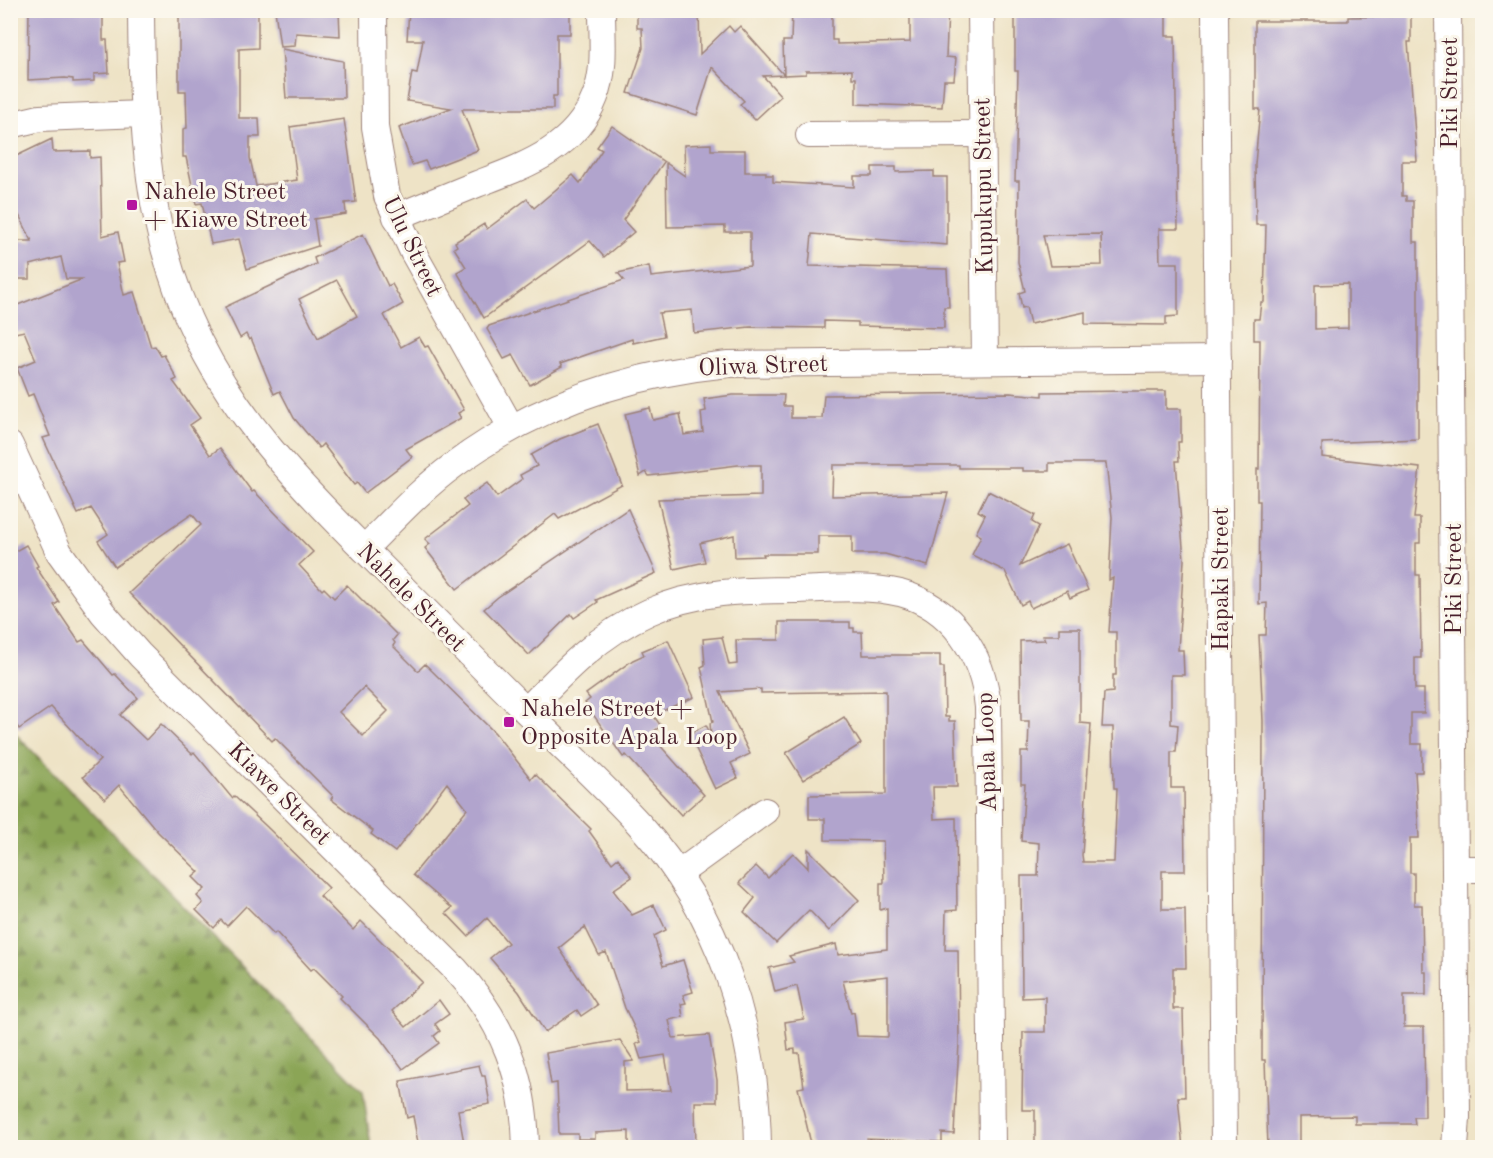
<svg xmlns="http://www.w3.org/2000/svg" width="1493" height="1158" font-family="'Old Standard TT',serif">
<defs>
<pattern id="forest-firs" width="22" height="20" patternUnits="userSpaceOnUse" patternTransform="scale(1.5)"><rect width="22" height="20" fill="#8ba557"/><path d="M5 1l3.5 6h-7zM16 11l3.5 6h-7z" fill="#748648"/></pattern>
</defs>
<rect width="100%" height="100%" fill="#fbf7ec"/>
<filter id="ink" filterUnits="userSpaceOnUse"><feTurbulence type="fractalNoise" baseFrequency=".0167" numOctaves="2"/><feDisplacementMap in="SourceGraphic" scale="12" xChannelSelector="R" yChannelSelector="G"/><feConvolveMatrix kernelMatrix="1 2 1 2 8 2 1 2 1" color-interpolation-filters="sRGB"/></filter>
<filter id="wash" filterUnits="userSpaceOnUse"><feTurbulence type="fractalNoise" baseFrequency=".008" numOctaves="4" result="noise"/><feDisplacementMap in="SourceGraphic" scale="24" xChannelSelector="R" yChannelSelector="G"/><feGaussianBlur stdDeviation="1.35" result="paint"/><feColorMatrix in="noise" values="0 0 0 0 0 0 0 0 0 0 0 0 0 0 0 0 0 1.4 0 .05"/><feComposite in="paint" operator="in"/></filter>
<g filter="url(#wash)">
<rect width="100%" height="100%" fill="#eee3c6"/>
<polygon fill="url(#forest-firs)" stroke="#6a6241" stroke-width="1.5" points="11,729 363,1091 371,1147 11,1147"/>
<g id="blocks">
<g fill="#b1a4cd" fill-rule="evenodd">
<polygon points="29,10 103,10 103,40 107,40 109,73 94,74 94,81 73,82 73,79 65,78 28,80"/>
<polygon points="179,10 258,12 258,48 239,49 239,118 259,118 260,137 250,137 250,158 256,186 297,180 290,127 344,119 356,202 345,203 346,214 314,219 318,246 247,269 239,239 211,244 202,203 196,204 186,157 183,157 183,129 187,128 186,91 179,91"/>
<polygon points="275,10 339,10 340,36 296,33 295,46 280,47"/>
<polygon points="409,10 491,13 491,10 570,10 570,34 557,34 557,96 553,96 553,109 462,109 478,150 429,169 425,161 412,165 399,128 451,108 407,101 412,72 417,73 423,40 407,40"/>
<polygon points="637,10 699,10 700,54 729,26 734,32 740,26 784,75 783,41 791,41 792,10 832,10 832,40 837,40 837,44 910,42 910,10 948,10 946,57 956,58 954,80 944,80 942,107 856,104 856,78 852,78 852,70 806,71 806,74 763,76 781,96 755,120 740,104 744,101 712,67 697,115 628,93 643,48 642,28 637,28"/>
<path d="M1015 10H1166V36H1175L1178 229H1159L1160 263H1178V316L1166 317V325L1085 324V312L1030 324 1026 307 1022 308 1019 293 1025 291 1018 262 1019 181H1015L1018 71H1015ZM1101 234 1102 265 1050 266 1043 235Z"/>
<path d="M1411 16V42H1408L1417 161H1402V196H1406V201H1413V242H1418V439L1322 443V457L1420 468 1414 518H1420V543H1416V575H1420L1421 658H1415V689H1424V713H1411V744H1422V772H1415L1419 838H1410V873H1414V905H1422L1423 972H1426V995H1404V1027H1424L1425 1117H1414L1415 1124H1355V1116L1299 1117V1148H1268L1265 1060H1262L1263 721 1259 635H1266L1267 603 1259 604 1260 501H1257V469H1259L1260 340H1254V319H1259L1261 302H1264L1266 225H1256L1255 164 1260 109H1255V21H1348V17ZM1348 284V328L1315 329V285Z"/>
<polygon points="282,49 343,61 344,98 286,98"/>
<polygon points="612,126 664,162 623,220 634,232 604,257 590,241 484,318 457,272 466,267 454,248 457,246 455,242 484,224 487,229 527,199 534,208 573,175 580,183 602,150 597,147"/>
<path d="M52 139 53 152 90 151V158L100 157 102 236 118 232 124 262 117 263 124 295 134 292 151 347 155 346 161 356 164 355 177 379 173 381 200 418 190 425 210 455 220 448 252 492 254 491 313 552 299 565 322 590 324 588 334 598 347 585 397 635 393 640 395 643 393 646 418 671 425 664 495 733 531 779 535 774 591 829 589 831 612 863 618 858 632 877 613 890 632 915 654 905 666 930 654 936 663 966 683 960 693 992 683 995 686 1003 681 1004 683 1017 669 1020 673 1038 709 1035 717 1080V1102H695L696 1148 629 1146V1131L595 1133V1139H578V1134H559L557 1083 551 1084 546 1053 620 1040 634 1061 625 1062V1091L671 1090 665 1055 641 1059 636 1044 641 1042 625 1008 606 952 599 955 585 927 559 948 597 1005 581 1016 577 1010 545 1032 519 992 490 958 508 943 487 918 468 936 446 913 452 908 413 875 467 809 447 783 395 852 371 834 373 831 331 799 333 796 275 738 272 741 129 593 201 525 192 514 115 567 98 541 108 534 91 508 78 514 43 438 50 436 33 394 28 396 17 368 36 360 24 331 10 334V308L83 279H66L61 257 30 265V279H10V241H32L10 197V159ZM364 687 388 711 363 736 339 712Z"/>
<polygon points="711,144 711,150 745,150 745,172 766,172 766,175 773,175 773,182 854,187 854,176 872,176 872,167 896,167 896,172 934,171 934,177 947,177 947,245 812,234 809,266 947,269 949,307 944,307 944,328 858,326 858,322 824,321 824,328 750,327 694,333 692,310 659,313 664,336 633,343 632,339 560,364 562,367 530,385 513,355 504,359 487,329 489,326 624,280 618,273 649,266 651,277 750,266 750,232 725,232 725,226 667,227 666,163 685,176 684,145"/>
<path d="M363 234 388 286 392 284 403 304 384 315 401 347 419 337 425 347 428 346 464 410 458 413 461 418 406 449 412 457 365 493 357 483 354 485 323 444 319 448 294 418 280 391 274 394 251 338 249 340 246 334 240 338 225 307 316 264 314 258ZM337 280 357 316 318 338 299 299Z"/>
<polygon points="1137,391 1166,391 1166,409 1181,409 1181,442 1178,442 1179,461 1176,461 1184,560 1178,650 1183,650 1184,675 1171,675 1171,724 1178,725 1176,752 1171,752 1171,788 1184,788 1185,871 1162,871 1162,909 1185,909 1186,968 1173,968 1173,1009 1183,1009 1185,1097 1178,1097 1183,1148 1035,1148 1035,1110 1022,1110 1023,1032 1045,1032 1045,997 1022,998 1021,876 1038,876 1039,843 1021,841 1025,784 1021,784 1021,752 1028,752 1029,721 1021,721 1020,641 1045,640 1043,635 1059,635 1059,628 1080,628 1080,723 1091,724 1082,855 1083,862 1114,862 1117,788 1114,788 1113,727 1102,727 1104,693 1113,692 1113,675 1116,675 1116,632 1109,632 1113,578 1109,580 1112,517 1106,463 1049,463 1049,471 1023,471 1023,468 959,468 959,465 833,465 832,496 948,493 928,566 885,554 852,554 852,536 818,536 818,554 763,554 764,556 735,557 734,535 700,543 705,562 674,569 658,499 761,496 761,465 738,465 649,476 646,472 640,476 625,414 650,408 653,420 680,414 684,435 703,432 701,412 706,411 704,399 733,395 784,395 783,406 791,406 791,418 822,418 824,395 1010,393 1042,396 1042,392"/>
<polygon points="598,424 622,485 559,519 555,514 457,589 425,548 430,544 425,539 468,506 463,500 487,483 497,497 522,479 520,475 537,466 531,455 560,439"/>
<polygon points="988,491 1035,515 1032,522 1039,526 1020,566 1067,544 1088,590 1070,598 1067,591 1031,608 1028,601 1021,605 1005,571 972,555 981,536 976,533 985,515 978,511"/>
<polygon points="628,509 656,573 596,600 598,602 574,618 571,614 529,655 484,609 498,597"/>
<polygon points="26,545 38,566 36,567 59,602 54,605 79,642 83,640 113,675 115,674 138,698 120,715 146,740 161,724 192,754 194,752 232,798 234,796 267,827 329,888 320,896 353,930 361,921 422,982 392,1011 406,1027 439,1000 449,1014 435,1024 440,1031 434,1036 439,1043 403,1069 380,1038 340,998 342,996 314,968 311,970 276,932 274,934 246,906 227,926 221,920 214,928 196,910 203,903 197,896 205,889 193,877 199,872 158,832 119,785 105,799 83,777 100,760 51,707 19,729 10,716 10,554"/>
<path d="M779 622H850V628H854V632H862L863 655H940V667H944L945 717H949V721H955L957 787H933L934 819 956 818 957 910 946 911 945 950H958L959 1043 954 1134 942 1133V1142L867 1139V1148H812L798 1088 804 1087 799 1053H795V1049L788 1050 785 1022 804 1019 797 986 775 992 769 968 794 962 789 956 836 944 838 955 887 949V908L880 910V883H884L883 841 825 840V819H809V795L886 794V691L761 693V689L720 692 750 754 731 763 738 778 715 789 689 734 706 725 711 735 710 723 713 722 701 667 705 665 703 639 722 637 729 665 737 664 736 640H779ZM888 976V1037L857 1036 854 1012 851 1013 843 981Z"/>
<polygon points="668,640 694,697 653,715 661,726 650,734 704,795 681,815 626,755 623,757 585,703 590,699 586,694 633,660 644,655 642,651"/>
<polygon points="844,717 861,744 803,780 786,753"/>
<polygon points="808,849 859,900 829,931 809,910 776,943 744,912 755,898 739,883 756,866 768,878 793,853 808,868"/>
<polygon points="479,1065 482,1076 485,1076 490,1104 458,1110 465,1148 419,1148 413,1116 407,1118 400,1081"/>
</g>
</g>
</g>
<g filter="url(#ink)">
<use href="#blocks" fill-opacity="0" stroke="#9c8178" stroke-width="1.5"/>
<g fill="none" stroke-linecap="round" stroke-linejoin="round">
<defs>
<g id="minor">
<path d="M141 10C142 127 145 233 199 341 238 419 295 480 357 542 416 601 475 660 534 719 569 754 606 788 639 824 720 914 757 1029 758 1148"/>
<polyline points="374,10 375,127 387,196 414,254 511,427"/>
<polyline points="981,10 985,361"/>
<polyline points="1215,10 1224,1148"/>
<polyline points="1448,10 1457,1117 1455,1148"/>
<polyline points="10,125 40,118 142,114"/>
<polyline points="809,135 982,134"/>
<path d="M396 217C423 206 450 195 477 184 524 166 575 149 595 97 606 70 602 39 602 10"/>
<path d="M10 445 59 552 103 613 140 655 456 970C503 1021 525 1078 526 1148"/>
<path d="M364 549C393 520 421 489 454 465 536 404 628 374 728 364L1218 359"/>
<path d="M526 711C563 672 599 634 649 612 696 591 745 590 795 590 829 589 866 585 900 593 953 607 983 655 988 707L992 1148"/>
<polyline points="1455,869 1482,869"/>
<polyline points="678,874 765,811"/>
</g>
</defs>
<use href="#minor" stroke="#9c8178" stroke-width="28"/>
<use href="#minor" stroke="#fff" stroke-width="26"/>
</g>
</g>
<g fill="#b5179e" stroke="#fbf7ec" stroke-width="2">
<rect x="126" y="199" width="12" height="12" rx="3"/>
<rect x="503" y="716" width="12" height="12" rx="3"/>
</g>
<g text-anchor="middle" stroke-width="6" stroke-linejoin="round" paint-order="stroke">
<g font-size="24" fill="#4a1f2b" stroke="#fbf7ec">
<text transform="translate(1449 93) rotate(-90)" y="8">Piki Street</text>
<text transform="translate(983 186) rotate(-91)" y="8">Kupukupu Street</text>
<text transform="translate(413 246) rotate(64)" y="8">Ulu Street</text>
<text transform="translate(763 365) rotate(-2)" y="8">Oliwa Street</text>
<text transform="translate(1220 579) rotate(-90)" y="8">Hapaki Street</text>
<text transform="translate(1453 579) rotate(-90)" y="8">Piki Street</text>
<text transform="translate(412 597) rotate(45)" y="8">Nahele Street</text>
<text transform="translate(986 752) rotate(-92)" y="8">Apala Loop</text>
<text transform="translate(280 793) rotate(45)" y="8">Kiawe Street</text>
</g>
<g font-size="24" fill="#4a1f2b" stroke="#fbf7ec" text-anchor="start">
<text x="144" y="199">Nahele Street<tspan x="144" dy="28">+ Kiawe Street</tspan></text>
<text x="521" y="716">Nahele Street +<tspan x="521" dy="28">Opposite Apala Loop</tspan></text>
</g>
</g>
<rect width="1493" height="1158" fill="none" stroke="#fbf7ec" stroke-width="36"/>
</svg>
